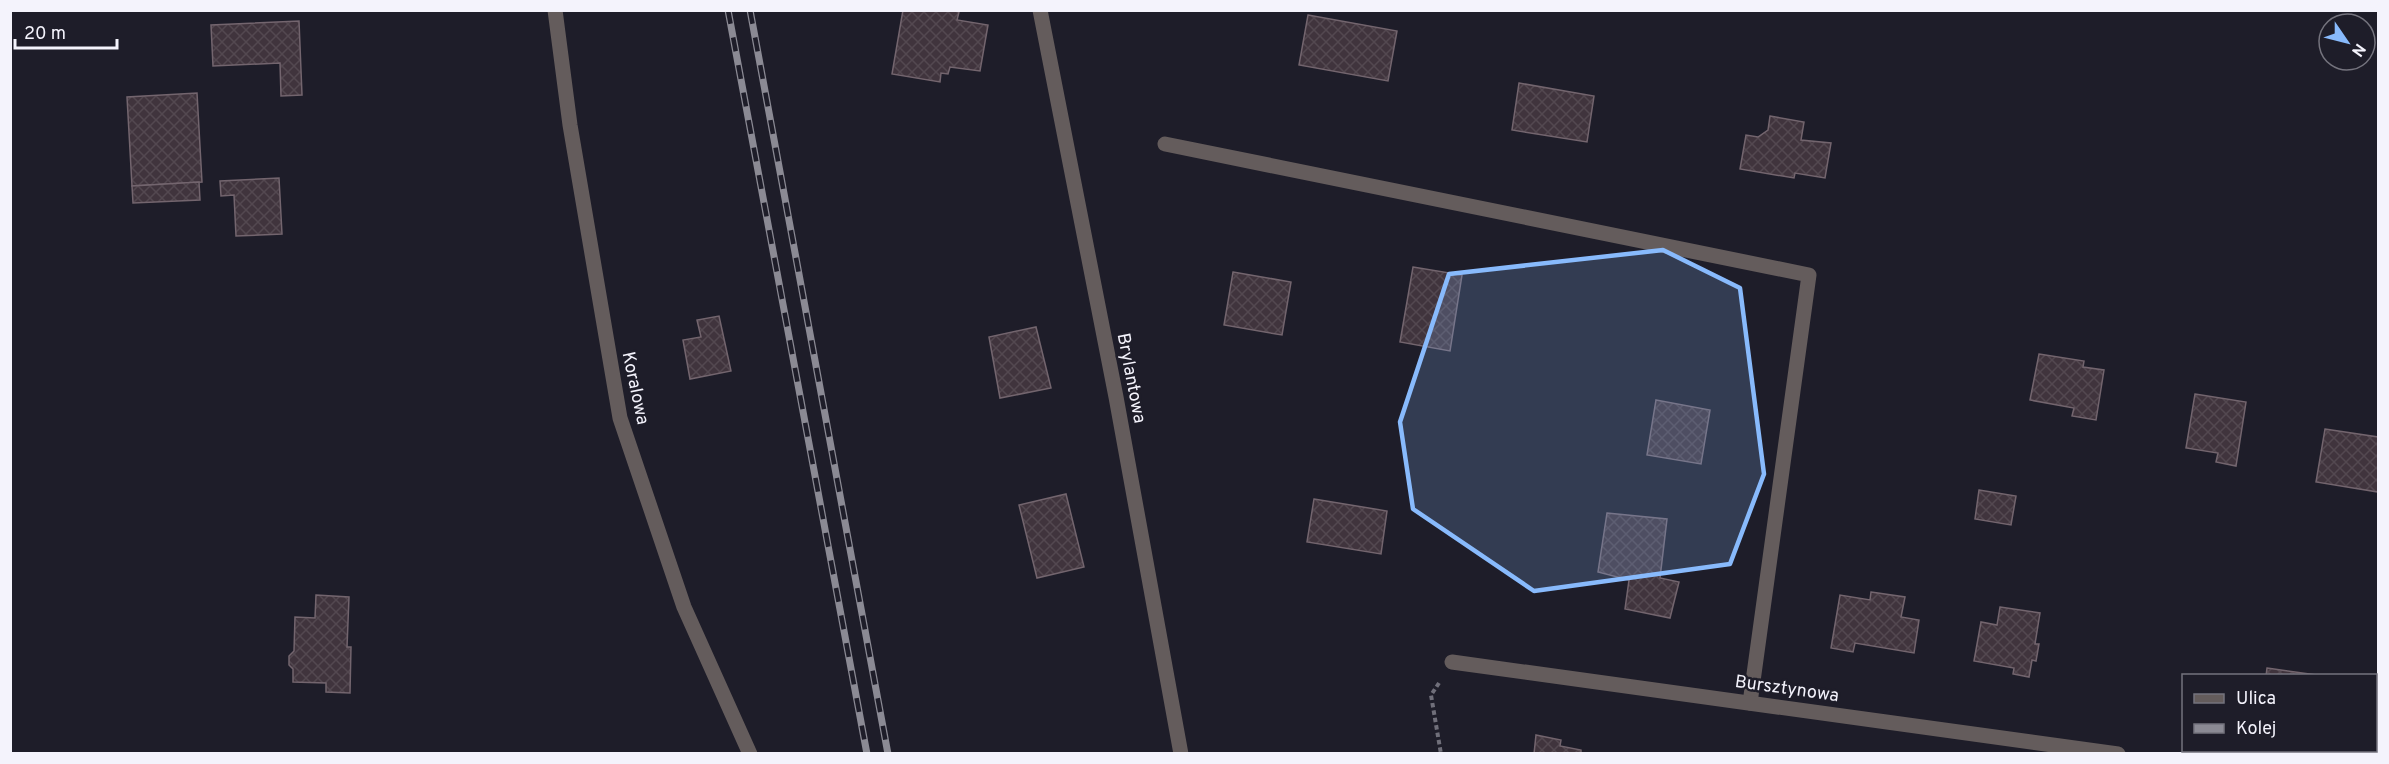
<svg xmlns="http://www.w3.org/2000/svg" width="2389" height="764" font-family="Overpass,sans-serif">
<defs>
<pattern id="building-cross-hatch" width="8" height="8" patternUnits="userSpaceOnUse" patternTransform="scale(1.5)"><rect width="8" height="8" fill="#40343d"/><path d="M0 0l8 8M0 8l8-8" fill="none" stroke="#534850"/></pattern>
</defs>
<rect width="100%" height="100%" fill="#1e1d29"/>
<g fill="url(#building-cross-hatch)" stroke="#73656e" stroke-width="1.5">
<polygon points="903,10 951,10 959,12 957,20 988,25 980,71 950,67 948,74 941,73 940,82 892,74"/>
<polygon points="1308,15 1397,31 1388,81 1299,65"/>
<polygon points="299,21 302,95 281,96 280,63 213,66 211,25"/>
<polygon points="1519,83 1594,96 1587,142 1512,130"/>
<polygon points="197,93 202,182 132,186 127,97"/>
<polygon points="1770,116 1804,122 1801,140 1831,143 1825,178 1795,173 1794,178 1740,169 1746,135 1758,137 1768,130"/>
<polygon points="279,178 282,234 236,236 234,195 221,196 220,181"/>
<polygon points="199,182 200,200 133,203 132,186"/>
<polygon points="1413,267 1462,275 1450,351 1400,342"/>
<polygon points="1233,272 1291,282 1282,335 1224,325"/>
<polygon points="719,316 731,371 690,379 683,340 701,337 697,320"/>
<polygon points="1036,327 1051,388 1000,398 989,337"/>
<polygon points="2039,354 2084,361 2083,367 2104,370 2096,420 2072,416 2074,408 2030,400"/>
<polygon points="2195,394 2246,402 2236,466 2216,462 2218,453 2186,448"/>
<polygon points="1656,400 1710,410 1701,464 1647,455"/>
<polygon points="2325,429 2378,437 2378,492 2316,482"/>
<polygon points="1979,490 2016,496 2011,525 1975,519"/>
<polygon points="1066,494 1084,567 1037,578 1019,505"/>
<polygon points="1314,499 1387,511 1381,554 1307,542"/>
<polygon points="1607,513 1667,519 1660,578 1679,582 1670,618 1625,609 1629,580 1598,572"/>
<polygon points="1871,592 1905,597 1901,617 1919,620 1914,653 1855,643 1853,652 1831,648 1840,595 1870,600"/>
<polygon points="316,595 349,597 347,647 351,647 350,693 326,692 326,683 293,682 293,669 289,665 289,656 294,651 295,617 315,618"/>
<polygon points="2000,607 2040,613 2035,644 2039,644 2036,661 2032,660 2029,677 2013,674 2014,668 1974,661 1981,622 1997,625"/>
<polygon points="2267,668 2324,676 2266,676"/>
<polygon points="1536,735 1561,740 1560,746 1581,750 1581,754 1534,754"/>
</g>
<g fill="none" stroke-linecap="round" stroke-linejoin="round">
<polyline stroke="#706f7a" stroke-width="4" stroke-dasharray="4.5 3" stroke-linecap="butt" points="1439,683 1431,695 1441,754"/>
<g stroke="#645c5c" stroke-width="15">
<polyline points="555,10 570,125 620,418 684,607 750,754"/>
<polyline points="1040,10 1116,397 1181,754"/>
<polyline points="1165,144 1809,275 1750,703"/>
<polyline points="1452,662 2118,754"/>
</g>
<defs>
<g id="rail">
<polyline points="728,10 867,754"/>
<polyline points="750,10 888,754"/>
</g>
</defs>
<use href="#rail" stroke="#8b8a94" stroke-width="7"/>
<use href="#rail" stroke="#1e1d29" stroke-width="4.5" stroke-dasharray="14" stroke-linecap="butt"/>
</g>
<path fill="#88bafc" fill-opacity="0.2" stroke="#88bafc" stroke-width="4.5" stroke-linejoin="round" d="M1663 250 1740 288 1764 474 1730 564 1534 591 1413 509 1400 422 1449 274Z"/>
<g text-anchor="middle" stroke-width="5" stroke-linejoin="round" paint-order="stroke">
<g font-size="18" fill="#f4f3fc" stroke="#1e1d29">
<text transform="translate(1132 378) rotate(79)" y="6">Brylantowa</text>
<text transform="translate(636 388) rotate(78)" y="6">Koralowa</text>
<text transform="translate(1787 688) rotate(8)" y="6">Bursztynowa</text>
</g>
</g>
<rect width="2389" height="764" fill="none" stroke="#f4f3fc" stroke-width="24"/>
<rect x="2182" y="674" width="195" height="78" fill="#1e1d29" stroke="#74737d" stroke-width="1.5"/>
<rect x="2194" y="694" width="30" height="9" fill="#645c5c" stroke="#74737d" stroke-width="1.5"/>
<text x="2236" y="704" font-size="18" fill="#f4f3fc">Ulica</text>
<rect x="2194" y="724" width="30" height="9" fill="#8b8a94" stroke="#74737d" stroke-width="1.5"/>
<text x="2236" y="734" font-size="18" fill="#f4f3fc">Kolej</text>
<g transform="translate(2347 42) rotate(125)"><circle r="28" fill="#1e1d29" stroke="#74737d" stroke-width="1.5"/>
<path d="M0-4.5L10 22L0 15L-10 22Z" fill="#88bafc"/>
<text y="-9" font-size="16" font-weight="bold" text-anchor="middle" fill="#f4f3fc">N</text>
</g>
<path d="M15 39v9h102v-9" fill="none" stroke="#f4f3fc" stroke-width="3"/>
<text x="24" y="39" font-size="18" fill="#f4f3fc" stroke="#1e1d29" stroke-width="4.5" paint-order="stroke">20 m</text>
</svg>
